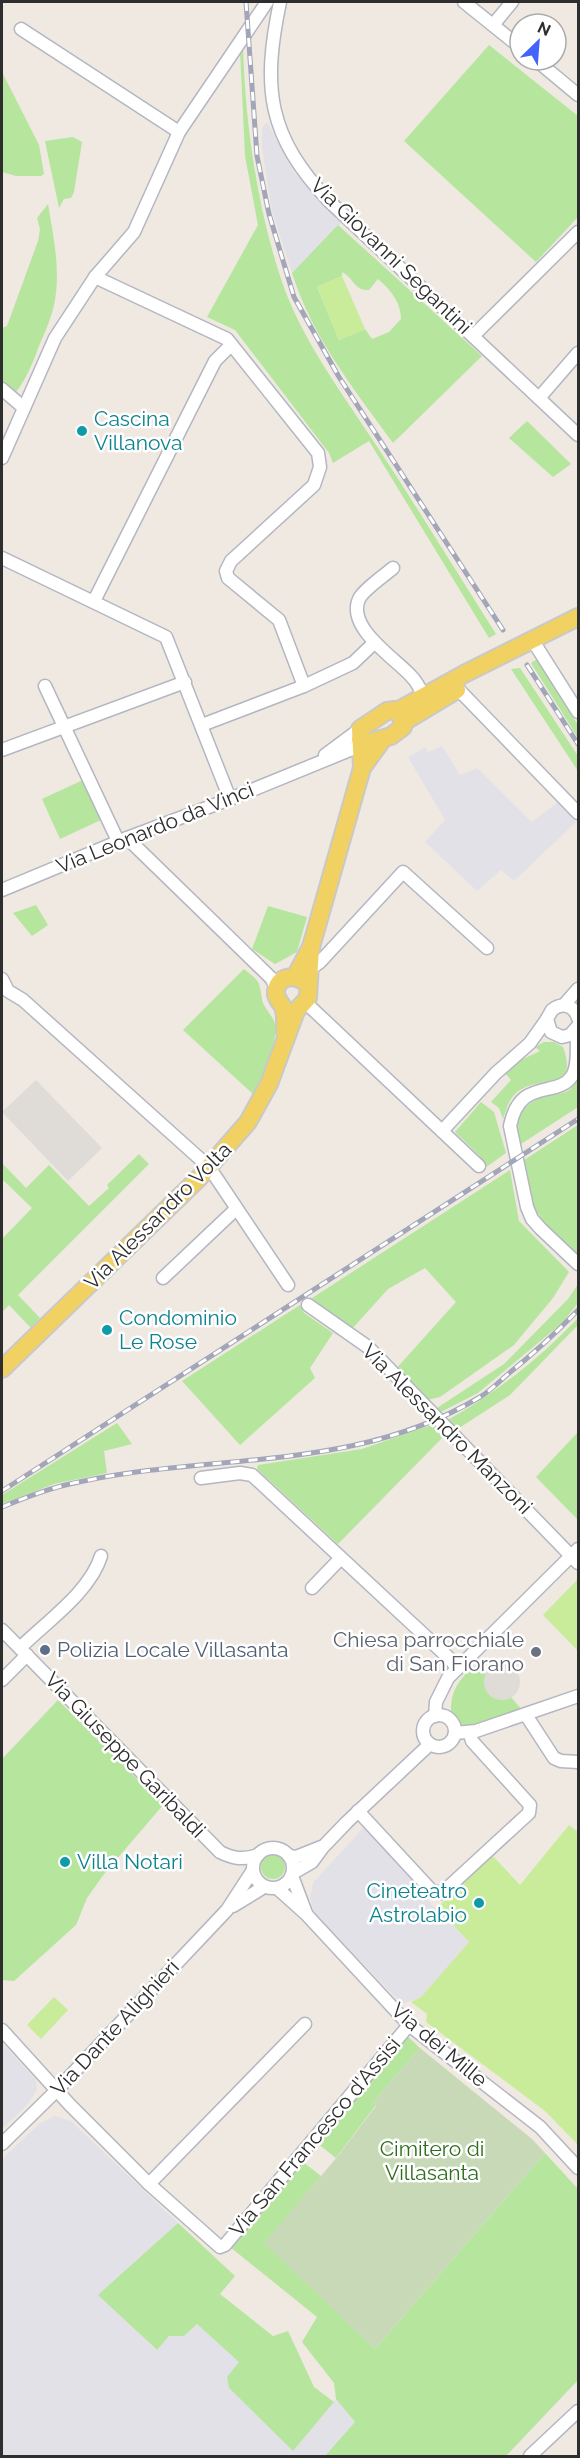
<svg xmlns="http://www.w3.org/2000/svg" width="580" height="2458" font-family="Raleway,sans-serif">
<rect width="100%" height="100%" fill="#efe9e1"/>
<g fill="#e3e1e8">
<polygon points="267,122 294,172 341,223 292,273 272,211 262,148 262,128"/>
<polygon points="442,746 460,775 477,768 532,822 558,802 576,822 514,881 501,870 477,891 425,842 445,820 408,757 426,747 428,752"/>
<polygon points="364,1827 427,1893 428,1901 469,1942 421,1997 402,2004 315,1914 310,1898 313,1883"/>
<polygon points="2,2043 36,2080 37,2090 27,2105 2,2129"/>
<polygon points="55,2116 71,2121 178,2223 99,2295 156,2350 169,2336 184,2336 197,2324 240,2362 227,2377 293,2451 336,2399 355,2422 325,2456 2,2456 2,2159 39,2124"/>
</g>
<g fill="#b6e59e" fill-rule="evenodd">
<polygon points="489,45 578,116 578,217 536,262 404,141"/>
<path d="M243 46C245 122 257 207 281 279 301 339 342 393 376 445 417 507 456 571 496 634L489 638 369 441 333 463 329 453 235 330 207 317 258 225 245 156 240 50Z"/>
<polygon points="2,72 39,145 44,174 41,176 16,176 2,172"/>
<polygon points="73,137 82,142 74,192 71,198 64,199 59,208 45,141"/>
<path d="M48 204C54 240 63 280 51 316 48 326 43 336 39 346 33 362 27 378 16 392L2 381V328L7 326 38 241 40 229 37 218Z"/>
<path d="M338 225 482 356 393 443C354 389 312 337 292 273ZM342 272C354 278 354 291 369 290L378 279C390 289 401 302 401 319L389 332 372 339 365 329 339 340 317 287 342 276Z"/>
<polygon points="527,421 571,464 553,477 509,438"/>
<polygon points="537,659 578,725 578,738 531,663"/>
<polygon points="520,668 578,756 578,771 511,669"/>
<polygon points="85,779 103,819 60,839 42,799"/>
<polygon points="36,905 48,925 32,936 13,913"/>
<polygon points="268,906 307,917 297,952 275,964 252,949"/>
<path d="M244 969C260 982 259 980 262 999 263 1008 273 1015 275 1024 279 1042 261 1078 254 1095L183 1030Z"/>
<path d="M544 1042H554L563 1047C579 1091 543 1075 520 1090 509 1097 507 1108 503 1119L499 1108 491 1102 511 1080 506 1074 521 1060 540 1051 535 1047Z"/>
<path d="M578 1079V1107L518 1146C514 1123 519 1105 543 1097 550 1095 558 1095 566 1092 571 1090 575 1083 578 1079Z"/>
<polygon points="481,1102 494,1112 506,1153 485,1168 476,1161 480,1156 455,1132"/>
<polygon points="578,1125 578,1255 548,1228 533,1206 521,1162"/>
<polygon points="139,1154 149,1164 18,1295 40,1318 31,1328 9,1305 2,1312 2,1239 32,1208 2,1179 2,1163 26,1188 49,1165 89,1206 109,1188 107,1185"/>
<polygon points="510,1170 519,1221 569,1272 553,1298 514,1345 440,1397 427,1400 395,1370 456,1302 425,1268 388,1289 351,1330 309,1300"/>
<polygon points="578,1284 578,1303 562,1323 478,1393 439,1413 437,1408 504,1364 568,1299"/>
<polygon points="300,1305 304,1313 333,1333 310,1368 315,1378 240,1445 182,1381"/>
<path d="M578 1318V1325L510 1395 456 1430 446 1421C496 1393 539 1359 578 1318Z"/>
<polygon points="117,1423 132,1444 104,1451 107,1473 54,1484 2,1504 2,1495"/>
<polygon points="437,1423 447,1433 338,1544 257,1469 258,1465 362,1449"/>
<polygon points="578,1432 578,1520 536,1477"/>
<path d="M476 1665 486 1673C483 1683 485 1690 492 1697H511L522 1710C508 1715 471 1733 459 1723 455 1720 453 1714 451 1710 451 1689 460 1678 476 1665Z"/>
<polygon points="58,1700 163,1805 104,1874 87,1898 76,1925 14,1981 2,1980 2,1759"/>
<circle cx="273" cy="1867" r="12"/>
<polygon points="406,2035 420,2048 373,2102 376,2105 336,2158 317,2143"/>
<polygon points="545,2153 578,2189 578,2380 506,2456 325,2456 355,2422 336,2399 334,2383 302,2342 317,2317 230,2247 303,2162 321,2176 265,2243 375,2349"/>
<polygon points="178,2223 235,2276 220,2294 273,2336 288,2331 314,2387 334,2402 293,2451 229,2388 227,2377 239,2362 197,2324 184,2336 169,2336 157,2350 98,2295"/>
</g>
<polygon fill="#c8d9b8" points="420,2048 532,2139 545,2153 375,2349 264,2243 338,2156 376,2106 373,2102"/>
<g fill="#c9ec9a">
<polygon points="342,276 365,329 339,340 317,287"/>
<polygon points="578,1579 578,1651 543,1615"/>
<polygon points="569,1825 578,1832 578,2145 545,2111 426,2022 427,2014 411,2002 421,1997 469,1942 437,1908 492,1855 520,1885"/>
<polygon points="54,1997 68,2010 41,2039 27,2025"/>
</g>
<g fill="#dfdcd8">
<polygon points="36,1080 102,1148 68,1181 2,1112"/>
<circle cx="502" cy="1682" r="18"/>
</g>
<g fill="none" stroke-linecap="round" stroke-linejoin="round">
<defs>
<g id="minor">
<path d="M280 2C262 88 267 136 330 202L578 435"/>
<polyline points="464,2 520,47"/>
<polyline points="493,25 512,2"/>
<polyline points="21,29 179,132"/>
<polyline points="536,60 578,95"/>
<polyline points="95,277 227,339 318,453 320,467 314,485 231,561 226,571 228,578 279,620 304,686"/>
<polyline points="473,336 578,232"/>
<polyline points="2,389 24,408"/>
<polyline points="539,398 578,353"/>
<polyline points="2,458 55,338 95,277 134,232 179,132 267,2"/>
<polyline points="2,558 166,637 230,799"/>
<path d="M393 568C385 575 363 590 359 599 346 628 396 659 411 676 417 682 420 688 423 696"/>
<polyline points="94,601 215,361 231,345"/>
<polyline points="533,641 578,712"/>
<polyline points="45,686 118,841"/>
<polyline points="458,689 578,813"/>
<polyline points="202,725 304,686 353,663 374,643"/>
<polyline points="2,750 185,682"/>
<polyline points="325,755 360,729"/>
<polyline points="127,838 271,978 277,989"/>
<polyline points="2,890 127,838 230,799 367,743"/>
<polyline points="310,969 320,962 403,872 487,948"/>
<polyline points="2,979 8,991 23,1000 209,1167 288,1285"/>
<polyline points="305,1002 479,1166"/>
<polyline points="564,1005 578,989"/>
<path d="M578 1026C575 1041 580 1063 572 1076 557 1099 520 1076 510 1126L527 1207 532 1219 541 1229 578 1264"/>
<path d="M578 1026 570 1035 562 1037 551 1032 547 1019 552 1010C562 1002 574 1005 578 1018"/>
<polyline points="442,1131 496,1073 530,1043 547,1019"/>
<polyline points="163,1278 236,1209"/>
<polyline points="308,1305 368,1347 578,1563"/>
<polyline points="201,1478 240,1473 252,1475 451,1660 457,1669"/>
<polyline points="312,1588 340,1559"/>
<path d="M2 1630 220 1852C234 1859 243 1860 258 1855"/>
<path d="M20 1648C46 1622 90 1592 101 1556"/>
<polyline points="2,1680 27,1655"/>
<polyline points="526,1715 554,1758 561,1761 578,1762"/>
<circle cx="439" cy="1731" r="16"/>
<polyline points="435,1716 436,1702 448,1678 578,1549"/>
<polyline points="455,1733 476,1731 578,1696"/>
<polyline points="358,1811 432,1891 442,1893 529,1813 530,1805 472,1741 469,1732"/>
<circle cx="273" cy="1868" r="20"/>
<polyline points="289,1856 296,1857 321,1847"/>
<polyline points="293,1873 312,1862 323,1847 347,1822 430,1744"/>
<polyline points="292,1876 306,1913"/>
<polyline points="277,1888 306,1914 409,2025 540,2127 578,2168"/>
<polyline points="233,1906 264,1887"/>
<polyline points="2,2030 70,2105 149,2184 220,2247 225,2245 409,2025"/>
<polyline points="2,2144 57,2090 227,1910 253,1870"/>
<polyline points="149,2184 305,2024"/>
<polyline points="530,2456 578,2411"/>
</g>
<g id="major">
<polyline points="397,711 464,674 578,617"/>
<polyline points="404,722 457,690"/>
<polyline points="360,739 367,743 391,736 403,727 401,716 395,710 387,711 360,729 362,768"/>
<polyline points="295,977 311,947 362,768 383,739"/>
<path d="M285 1032C285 1024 286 1015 283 1007 281 1003 277 1000 276 994 275 978 292 973 303 981"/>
<polyline points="2,1369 200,1177 248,1122 269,1084 296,1011 308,998 311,947"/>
</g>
</defs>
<use href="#minor" stroke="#b4b7c1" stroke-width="15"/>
<use href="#major" stroke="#c9c9c9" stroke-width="20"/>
<use href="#minor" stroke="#fff" stroke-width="12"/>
<use href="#major" stroke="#f2d163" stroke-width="16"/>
<defs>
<g id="rail">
<polyline points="246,2 257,156 269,214 294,297 339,377 503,630"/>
<polyline points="527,665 578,744"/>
<polyline points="2,1491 578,1119"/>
<path d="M2 1507C27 1497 52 1487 79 1482 217 1452 353 1473 480 1397 490 1391 499 1382 508 1374 533 1354 556 1333 578 1310"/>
</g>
</defs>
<use href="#rail" stroke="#a3a6b8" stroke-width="5"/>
<use href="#rail" stroke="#fff" stroke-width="3" stroke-dasharray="9" stroke-linecap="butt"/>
</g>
<g fill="#0f9aa8" stroke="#fff" stroke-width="2">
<circle cx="82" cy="431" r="6"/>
<circle cx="107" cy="1330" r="6"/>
<circle cx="65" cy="1862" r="6"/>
<circle cx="479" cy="1903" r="6"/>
</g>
<circle fill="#5c6f8a" stroke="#fff" stroke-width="2" cx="45" cy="1650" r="6"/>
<circle fill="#6b7280" stroke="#fff" stroke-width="2" cx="536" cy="1652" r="6"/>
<g text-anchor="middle" stroke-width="5" stroke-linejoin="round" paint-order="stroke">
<g font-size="21" fill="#2e2e2e" stroke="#fff">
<text transform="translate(391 256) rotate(44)" y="7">Via Giovanni Segantini</text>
<text transform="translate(155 828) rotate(-22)" y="7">Via Leonardo da Vinci</text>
<text transform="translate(158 1216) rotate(-45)" y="7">Via Alessandro Volta</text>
<text transform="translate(447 1429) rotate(45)" y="7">Via Alessandro Manzoni</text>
<text transform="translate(125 1755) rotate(46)" y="7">Via Giuseppe Garibaldi</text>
<text transform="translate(115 2028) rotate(-47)" y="7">Via Dante Alighieri</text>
<text transform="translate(439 2045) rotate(40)" y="7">Via dei Mille</text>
<text transform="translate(315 2137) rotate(-50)" y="7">Via San Francesco d'Assisi</text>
</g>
<g font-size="21" fill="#0d838f" stroke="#fff" text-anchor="start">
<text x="94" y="426">Cascina<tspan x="94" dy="24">Villanova</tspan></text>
<text x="119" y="1325">Condominio<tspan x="119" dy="24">Le Rose</tspan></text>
<text x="77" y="1869">Villa Notari</text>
<text x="467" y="1898" text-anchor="end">Cineteatro<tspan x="467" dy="24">Astrolabio</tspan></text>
</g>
<g font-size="21" fill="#5b616d" stroke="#fff" text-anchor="end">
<text x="524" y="1647">Chiesa parrocchiale<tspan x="524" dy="24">di San Fiorano</tspan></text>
</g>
<g font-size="21" fill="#4e5e75" stroke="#fff" text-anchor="start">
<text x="57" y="1657">Polizia Locale Villasanta</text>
</g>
<g font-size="21" fill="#2c6e1b" stroke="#fff">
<text x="432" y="2156">Cimitero di<tspan x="432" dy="24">Villasanta</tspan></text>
</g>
</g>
<rect width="580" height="2458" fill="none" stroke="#2e2e2e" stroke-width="6"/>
<g transform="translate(538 42) rotate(25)"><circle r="28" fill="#ffffff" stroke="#ababab" stroke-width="1.5"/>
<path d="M0-4.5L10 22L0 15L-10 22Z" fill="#4264fb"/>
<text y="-9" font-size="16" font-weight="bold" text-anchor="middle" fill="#2e2e2e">N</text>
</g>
</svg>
